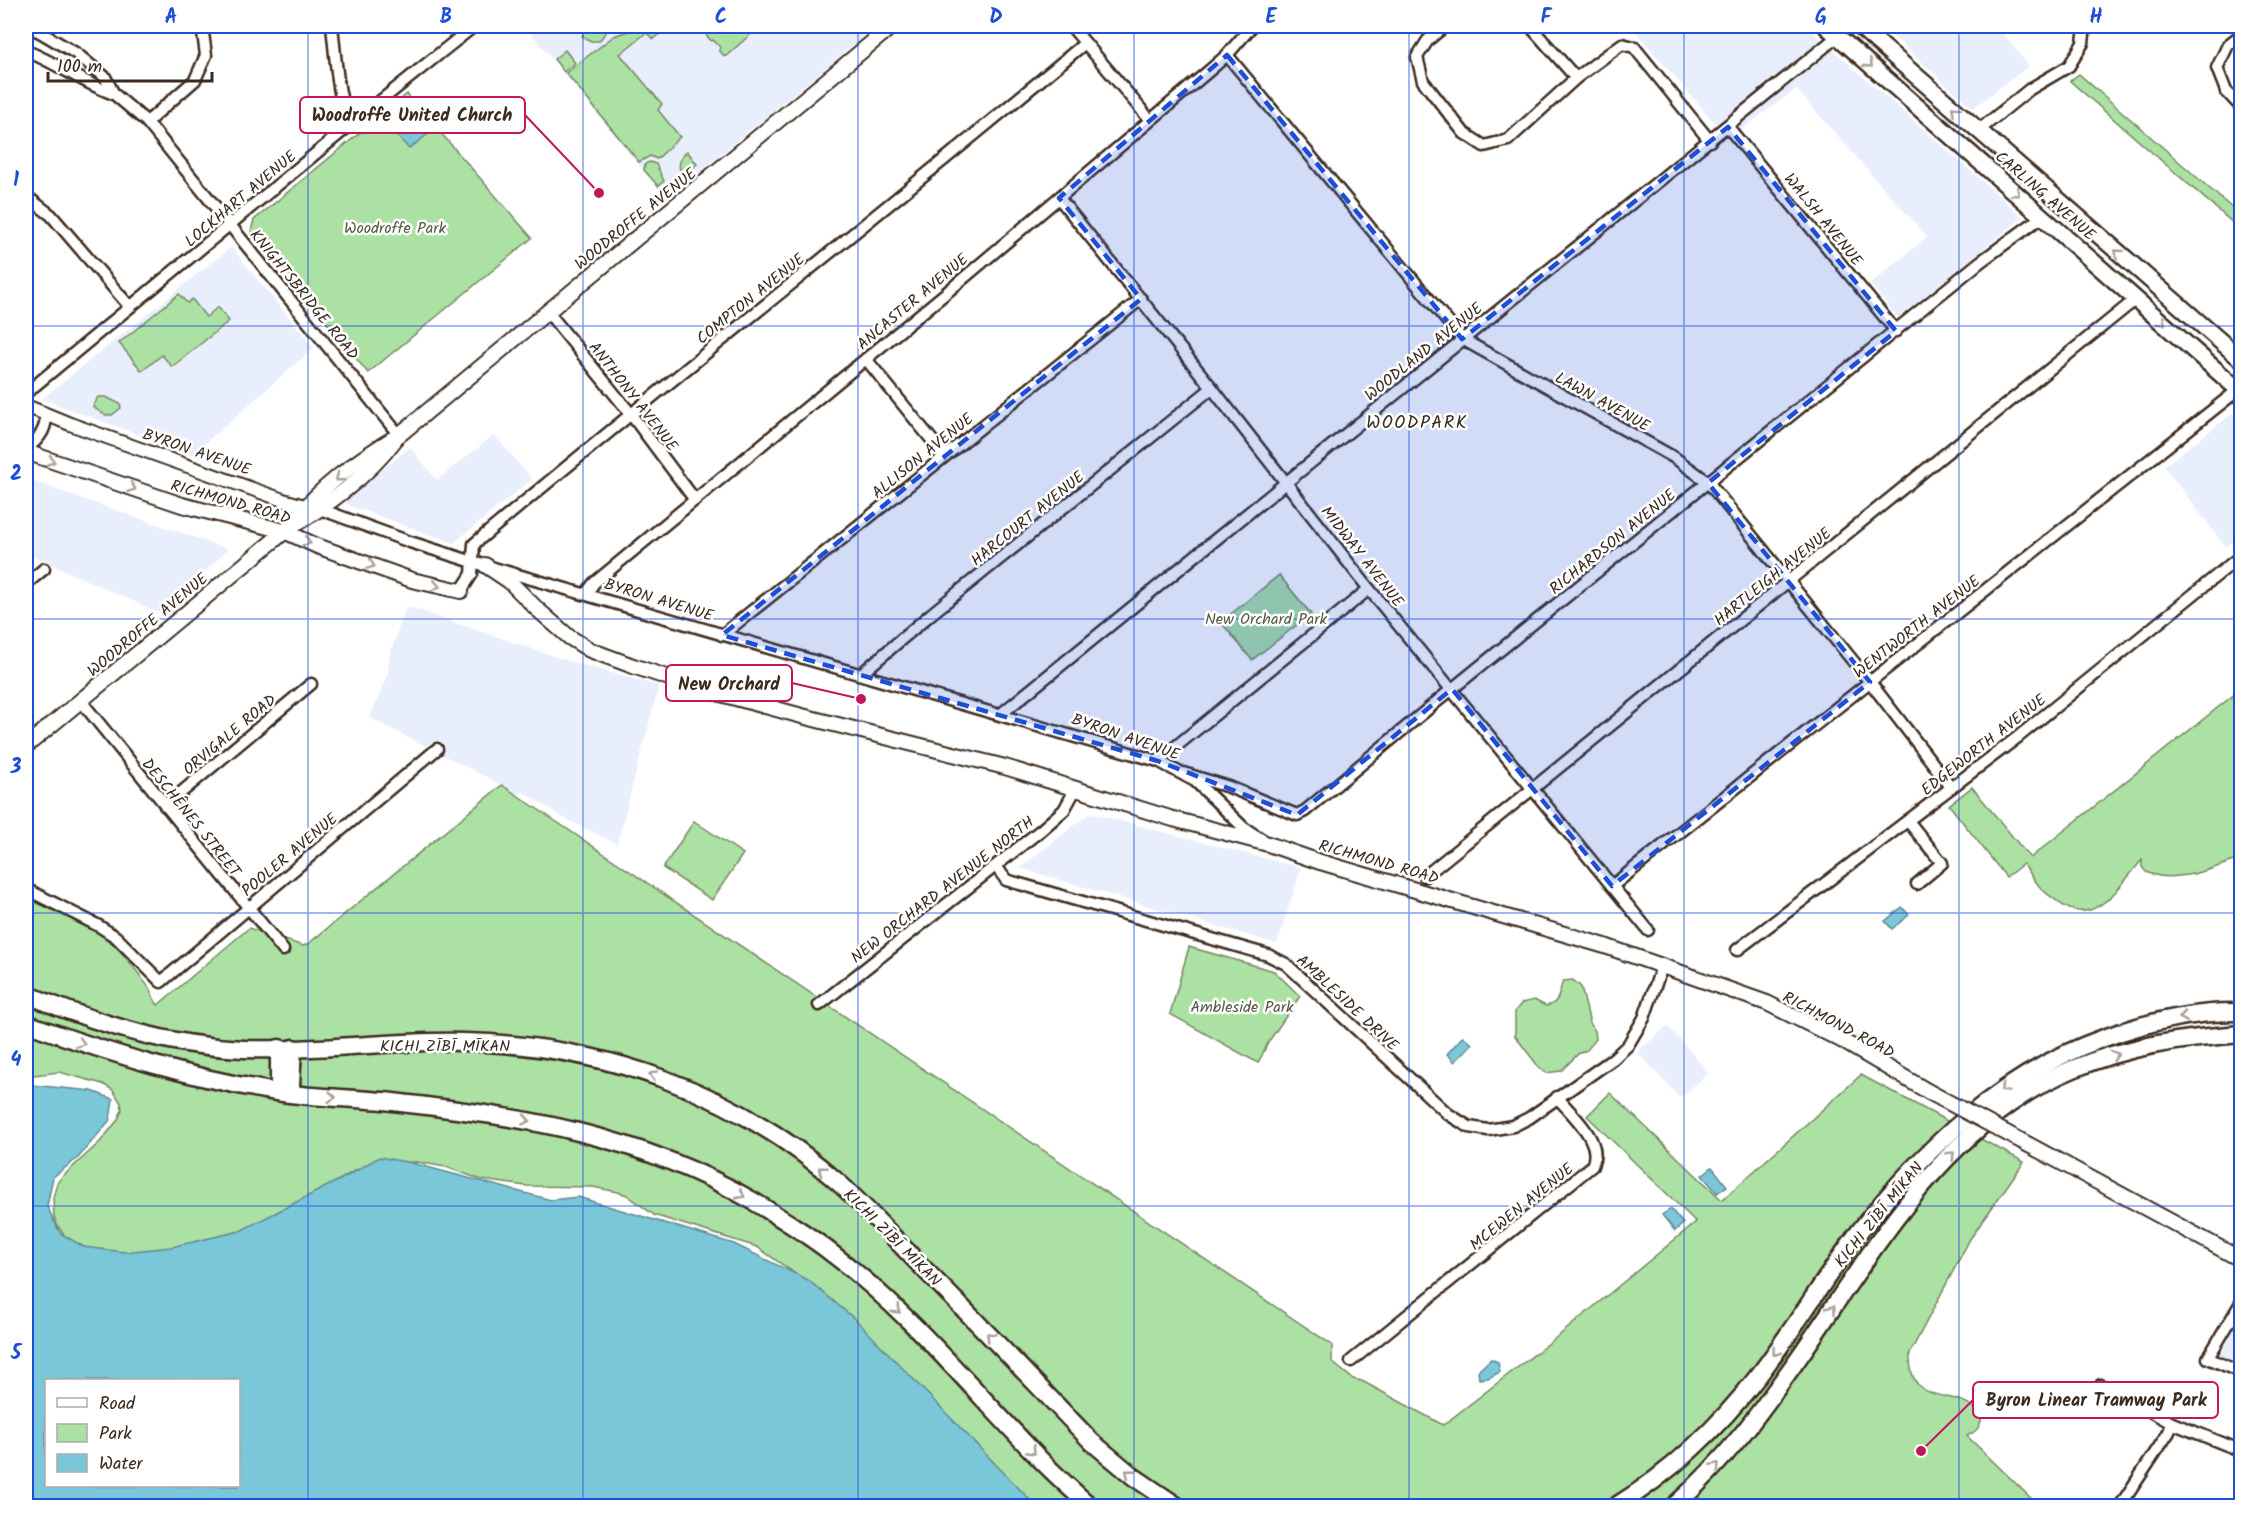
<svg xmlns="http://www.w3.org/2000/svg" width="2267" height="1532" font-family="Kalam,sans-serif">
<rect width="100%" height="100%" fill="#fff"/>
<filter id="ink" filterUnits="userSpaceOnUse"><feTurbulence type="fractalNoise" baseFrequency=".0167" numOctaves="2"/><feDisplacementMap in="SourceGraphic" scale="12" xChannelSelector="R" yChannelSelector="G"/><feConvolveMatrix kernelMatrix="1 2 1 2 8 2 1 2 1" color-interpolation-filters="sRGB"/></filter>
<g filter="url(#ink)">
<g fill="#e9eefd">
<polygon points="525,26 876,26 667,199"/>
<polygon points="1616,26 1806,26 2023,217 1898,318 1870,284 1927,237 1796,89 1729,139 1633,29 1620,29"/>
<polygon points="1881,26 1997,26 2029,66 1973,108"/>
<polygon points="231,247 314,348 203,445 199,457 42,399"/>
<polygon points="2240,408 2242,409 2241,535 2226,547 2164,466"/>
<polygon points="494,435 532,479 454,543 345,504 348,498 410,447 437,480"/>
<polygon points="26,478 54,489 228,549 162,614 26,553"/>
<polygon points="406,606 562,659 659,686 617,844 564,818 522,791 519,796 502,785 370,718 388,673 389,657"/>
<polygon points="1090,813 1301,868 1277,944 1020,868"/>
<polygon points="1668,1026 1709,1073 1680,1098 1637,1052"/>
<polygon points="2241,1291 2241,1381 2201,1363"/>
</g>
<g fill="#ace1a4" stroke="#748661" stroke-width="1.5">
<polygon points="587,26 606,26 607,31 599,41 591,41 582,36"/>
<polygon points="634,26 670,26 654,39 646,33 620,54 662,104 658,110 680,137 657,159 650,156 639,162 566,73 614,36 628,31"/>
<polygon points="699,26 760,26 725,57 719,50 721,48 713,40 711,41"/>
<polygon points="565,50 575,63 564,72 554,59"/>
<polygon points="2079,74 2241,216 2241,230 2070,81"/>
<polygon points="407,94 532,238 368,373 251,231 254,220"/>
<path d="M687 151 697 164 688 172 680 171C678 162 681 157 687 151Z"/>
<polygon points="650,162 656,164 664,181 658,186 644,170 645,164"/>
<polygon points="179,294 187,303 192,299 206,317 218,307 229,321 172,367 162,355 142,371 119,343"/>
<polygon points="98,397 106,397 120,404 121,408 112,415 105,415 93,407"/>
<polygon points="1279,575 1311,614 1252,660 1221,622"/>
<path d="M2241 689V773L2235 779 2241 792V858C2214 868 2175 885 2146 872L2142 867V860C2120 885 2094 931 2058 902 2052 897 2045 893 2040 887 2034 880 2029 871 2023 864L2006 877 1949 805 1972 787 2030 858Z"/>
<path d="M502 785 1332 1345V1362L1353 1379 1362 1381 1443 1425 1562 1333 1696 1222 1587 1116 1610 1093 1722 1200 1861 1075 2024 1162 1970 1239 1910 1353C1908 1413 1959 1383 1982 1416 1980 1428 1977 1431 1967 1436L2039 1506H1034L820 1291 757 1247 654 1215 627 1195 618 1192 593 1187 526 1186 482 1180 446 1167 417 1162 377 1164 356 1170 267 1223 168 1260 86 1248 67 1239 57 1225 54 1216 53 1198 57 1183 62 1177 100 1142 117 1121 122 1110 121 1103 113 1090 103 1084 59 1072 26 1076V898C52 910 99 928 118 949 129 960 138 973 147 985 152 991 152 998 158 1005L249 928 303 946 308 944Z"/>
<polygon points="694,821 743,854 712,900 663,868"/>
<polygon points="1189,947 1274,971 1300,996 1269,1041 1258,1063 1170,1014"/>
<path d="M1573 980 1581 987 1590 1023 1595 1031 1596 1039 1587 1050 1578 1054 1561 1071 1546 1073 1538 1066 1515 1036V1011L1522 1003 1534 1000 1546 1006C1561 1003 1558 993 1563 981Z"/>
</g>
<g fill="#7ac7d9" stroke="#61888e" stroke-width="1.5" fill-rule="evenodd">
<polygon points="419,115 432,131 409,149 396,134"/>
<polygon points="1902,907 1909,915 1892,929 1885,921"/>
<polygon points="1463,1036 1472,1044 1455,1062 1447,1054"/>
<path d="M32 1085 92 1091 113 1099 110 1120 78 1158 53 1177 47 1206 60 1233 84 1247 124 1252 171 1247 240 1231 351 1174 379 1157 412 1163 551 1200 578 1197 734 1244 808 1280 856 1320 1036 1506H26V1096ZM238 1380V1486H46V1380Z"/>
<polygon points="1712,1167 1727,1186 1717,1193 1702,1175"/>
<polygon points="1671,1209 1683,1224 1675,1231 1662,1215"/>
<polygon points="1491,1359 1498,1362 1500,1372 1488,1378 1479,1379 1478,1371"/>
</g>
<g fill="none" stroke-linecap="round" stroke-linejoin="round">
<defs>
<g id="minor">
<polyline points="26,26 40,32 77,54 105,77 114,94 147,122 399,435"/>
<path d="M332 26C336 60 337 94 349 126"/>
<polyline points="1071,26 1150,120"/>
<polyline points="1445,26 1428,40 1417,57 1423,81 1464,133 1484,146 1508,140 1576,78 1622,44 1634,47 1710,141"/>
<polyline points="1530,26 1576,78"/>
<polyline points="2242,34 2228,45 2217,68 2226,91 2242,108"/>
<path d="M26 51C58 63 82 83 114 94"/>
<polyline points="1227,55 1462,339 1675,458 1708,482 1870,682 1951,787"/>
<polyline points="147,122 195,80 206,55 202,26"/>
<polyline points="1728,127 1896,331"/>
<polyline points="1978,131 2030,89 2069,66 2083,43 2085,26"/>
<polyline points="26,196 51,215 130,307"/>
<polyline points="1059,198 1212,388 1369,589 1648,930"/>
<polyline points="547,311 630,413 695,500"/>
<polyline points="866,359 944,455"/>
<polyline points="26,393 349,126 474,26"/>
<path d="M26 449C37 441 48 429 45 414"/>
<polyline points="320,509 410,542 473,562 1158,761 1195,781 1244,828 1263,840"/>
<polyline points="26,584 44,569"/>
<path d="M461 591 472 574 474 544C676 374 883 213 1085 43"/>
<polyline points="586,594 594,583 952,288 1210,70 1227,55 1252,26"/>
<polyline points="722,635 1141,299"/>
<polyline points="862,673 931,614 1212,388"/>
<polyline points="81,701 283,950"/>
<path d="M1001 714C1279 487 1559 263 1838 36"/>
<polyline points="1158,761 1369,589"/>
<polyline points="1183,773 1229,787 1297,815 1305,811 1452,689 1980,262 2043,216"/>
<polyline points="165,806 311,684"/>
<polyline points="1908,821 1942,863 1917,884"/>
<polyline points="996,866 1006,880 1268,955 1286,964 1448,1114 1469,1127 1488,1130 1513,1126 1529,1118 1613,1059 1628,1045 1644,1018 1662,966"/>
<polyline points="1425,876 2136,299"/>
<polyline points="1612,886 2238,390"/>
<polyline points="26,889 99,926 116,937 161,982 437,749"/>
<polyline points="1737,950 2018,737 2242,555"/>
<polyline points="819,1005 1041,830 1064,810 1075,790"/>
<polyline points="2242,1301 2208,1358 2242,1373"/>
<path d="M1351 1361 1592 1166C1604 1141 1572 1115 1557 1097"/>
<polyline points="2101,1385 2172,1423 2242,1451"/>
<polyline points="2120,1506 2169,1432 2172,1423"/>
</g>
<polyline id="tertiary" points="26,406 70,424 283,500 312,508"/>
<g id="secondary">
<polyline points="26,452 182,505 284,531 317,546 412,580 461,591"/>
<path d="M290 527C316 489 359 459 399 435L892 26"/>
<polyline points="485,565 509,581 537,609 569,637 590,650 633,666 706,690 802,716 1005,767 1173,819 1268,844 1317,861 1605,946 1767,1003 1841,1040 1929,1092"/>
<path d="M26 746 290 527C326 507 369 475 394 441"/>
<polyline points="2029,1145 2242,1260"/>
</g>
<g id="primary">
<polyline points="1826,26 2242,393"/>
<polyline points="1859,26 2242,360"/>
</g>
<g id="trunk">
<path d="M26 994C96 1023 167 1046 244 1049 317 1052 391 1040 464 1042 601 1045 736 1091 840 1184 871 1212 900 1245 930 1275 985 1330 1038 1386 1092 1442L1134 1477 1177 1506"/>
<path d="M26 1023C111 1054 193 1079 283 1093 319 1098 356 1098 393 1102 523 1117 637 1134 753 1201 781 1218 809 1235 834 1255 910 1313 971 1388 1037 1456 1054 1474 1072 1490 1090 1506"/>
<polyline points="279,1048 279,1084 285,1093 291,1086 293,1048"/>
<path d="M1616 1506C1672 1472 1719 1427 1759 1375 1794 1329 1824 1279 1858 1233 1923 1149 2002 1074 2104 1038 2147 1022 2195 1011 2242 1012"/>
<path d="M1674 1506C1726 1461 1765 1406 1804 1350 1877 1244 1949 1120 2073 1069 2127 1046 2184 1038 2242 1034"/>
</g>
</defs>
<use href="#minor" stroke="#3b2a1e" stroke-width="15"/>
<use href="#tertiary" stroke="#3b2a1e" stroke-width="16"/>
<use href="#secondary" stroke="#3b2a1e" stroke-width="18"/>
<use href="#primary" stroke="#3b2a1e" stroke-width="20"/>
<use href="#trunk" stroke="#3b2a1e" stroke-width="21"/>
<use href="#minor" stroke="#fff" stroke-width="10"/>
<use href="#tertiary" stroke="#fff" stroke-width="12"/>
<use href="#secondary" stroke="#fff" stroke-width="14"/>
<use href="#primary" stroke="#fff" stroke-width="15"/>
<use href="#trunk" stroke="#fff" stroke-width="16"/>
<defs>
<polyline id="secondary-bridge" points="1929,1092 2029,1145"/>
</defs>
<use href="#secondary-bridge" stroke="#3b2a1e" stroke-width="18" stroke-linecap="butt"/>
<use href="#secondary-bridge" stroke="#fff" stroke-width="14"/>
</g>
<defs><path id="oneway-chevron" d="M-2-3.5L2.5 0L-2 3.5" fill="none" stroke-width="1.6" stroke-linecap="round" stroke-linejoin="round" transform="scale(1.5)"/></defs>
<g stroke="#a79f9a">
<use href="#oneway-chevron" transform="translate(1869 64) rotate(41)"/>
<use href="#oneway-chevron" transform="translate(1955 110) rotate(-138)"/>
<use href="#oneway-chevron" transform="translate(2016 193) rotate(41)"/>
<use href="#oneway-chevron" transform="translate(2118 253) rotate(-139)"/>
<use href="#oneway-chevron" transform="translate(2162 322) rotate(42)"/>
<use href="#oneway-chevron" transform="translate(51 461) rotate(19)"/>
<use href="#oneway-chevron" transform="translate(339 478) rotate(142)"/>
<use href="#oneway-chevron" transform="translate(132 488) rotate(20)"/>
<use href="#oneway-chevron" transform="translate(307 542) rotate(22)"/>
<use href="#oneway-chevron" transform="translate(371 565) rotate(20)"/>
<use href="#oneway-chevron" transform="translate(436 586) rotate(12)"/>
<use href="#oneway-chevron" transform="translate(2183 1017) rotate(171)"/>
<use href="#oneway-chevron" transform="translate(81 1043) rotate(19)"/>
<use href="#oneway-chevron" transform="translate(2115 1055) rotate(-16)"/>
<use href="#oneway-chevron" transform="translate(653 1075) rotate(-161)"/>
<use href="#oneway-chevron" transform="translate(2004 1089) rotate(145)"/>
<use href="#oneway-chevron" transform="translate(332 1097) rotate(5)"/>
<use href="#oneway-chevron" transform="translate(526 1120) rotate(9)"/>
<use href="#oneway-chevron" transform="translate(1951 1155) rotate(-45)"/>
<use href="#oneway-chevron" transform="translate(822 1170) rotate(-142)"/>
<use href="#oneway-chevron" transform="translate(741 1195) rotate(28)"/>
<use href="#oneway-chevron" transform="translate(1832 1309) rotate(-55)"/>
<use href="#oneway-chevron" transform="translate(897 1310) rotate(45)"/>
<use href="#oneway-chevron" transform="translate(990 1336) rotate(-135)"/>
<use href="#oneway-chevron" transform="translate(1776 1352) rotate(126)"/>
<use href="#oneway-chevron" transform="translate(1032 1451) rotate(47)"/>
<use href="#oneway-chevron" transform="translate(1716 1466) rotate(-49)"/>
<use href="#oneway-chevron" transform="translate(1129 1473) rotate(-141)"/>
</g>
</g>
<path fill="#1d4ed8" fill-opacity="0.2" stroke="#1d4ed8" stroke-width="4.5" stroke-dasharray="12 8" stroke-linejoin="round" d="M1227 55 1462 339 1728 127 1896 331 1708 483 1870 682 1612 886 1452 689 1297 815 1158 761 722 635 1141 299 1059 198Z"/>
<path fill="none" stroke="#1d4ed8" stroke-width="1.5" stroke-opacity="0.55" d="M308 26V1506M583 26V1506M858 26V1506M1134 26V1506M1409 26V1506M1684 26V1506M1959 26V1506M26 326H2242M26 619H2242M26 913H2242M26 1206H2242"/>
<g text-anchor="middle" stroke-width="5" stroke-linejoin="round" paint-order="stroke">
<g font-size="16" fill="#3b2a1e" stroke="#fff">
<text transform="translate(2046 195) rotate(41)" y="6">CARLING AVENUE</text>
<text transform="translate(240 198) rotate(-40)" y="6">LOCKHART AVENUE</text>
<text transform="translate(635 218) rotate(-39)" y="6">WOODROFFE AVENUE</text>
<text transform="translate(1824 219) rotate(51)" y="6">WALSH AVENUE</text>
<text transform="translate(305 294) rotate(51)" y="6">KNIGHTSBRIDGE ROAD</text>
<text transform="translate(750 298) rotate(-39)" y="6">COMPTON AVENUE</text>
<text transform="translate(912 301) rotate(-40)" y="6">ANCASTER AVENUE</text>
<text transform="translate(1423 351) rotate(-39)" y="6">WOODLAND AVENUE</text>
<text transform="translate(634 396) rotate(52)" y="6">ANTHONY AVENUE</text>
<text transform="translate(1603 401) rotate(29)" y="6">LAWN AVENUE</text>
<text transform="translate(197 451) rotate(19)" y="6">BYRON AVENUE</text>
<text transform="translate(922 455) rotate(-39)" y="6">ALLISON AVENUE</text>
<text transform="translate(231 501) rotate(16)" y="6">RICHMOND ROAD</text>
<text transform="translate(1027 518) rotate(-39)" y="6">HARCOURT AVENUE</text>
<text transform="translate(1612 541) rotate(-39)" y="6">RICHARDSON AVENUE</text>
<text transform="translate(1363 556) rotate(52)" y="6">MIDWAY AVENUE</text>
<text transform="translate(1772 576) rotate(-39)" y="6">HARTLEIGH AVENUE</text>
<text transform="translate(659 599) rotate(17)" y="6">BYRON AVENUE</text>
<text transform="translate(147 624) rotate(-40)" y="6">WOODROFFE AVENUE</text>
<text transform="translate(1916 626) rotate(-38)" y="6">WENTWORTH AVENUE</text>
<text transform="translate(229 734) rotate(-40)" y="6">ORVIGALE ROAD</text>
<text transform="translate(1126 736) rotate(19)" y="6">BYRON AVENUE</text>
<text transform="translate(1983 744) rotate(-38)" y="6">EDGEWORTH AVENUE</text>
<text transform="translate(192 817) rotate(51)" y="6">DESCHÊNES STREET</text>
<text transform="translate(289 854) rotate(-40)" y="6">POOLER AVENUE</text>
<text transform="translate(1379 861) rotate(16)" y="6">RICHMOND ROAD</text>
<text transform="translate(942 889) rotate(-38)" y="6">NEW ORCHARD AVENUE NORTH</text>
<text transform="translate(1348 1002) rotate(43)" y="6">AMBLESIDE DRIVE</text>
<text transform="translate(1839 1024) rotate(28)" y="6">RICHMOND ROAD</text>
<text x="445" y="1051">KICHI ZĪBĪ MĪKAN</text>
<text transform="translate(1521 1206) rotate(-39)" y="6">MCEWEN AVENUE</text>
<text transform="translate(1878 1214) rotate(-51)" y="6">KICHI ZĪBĪ MĪKAN</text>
<text transform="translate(893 1237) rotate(45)" y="6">KICHI ZĪBĪ MĪKAN</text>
</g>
<g font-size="16" fill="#575840" stroke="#fff">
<text x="395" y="233">Woodroffe Park</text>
<text x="1266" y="624">New Orchard Park</text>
<text x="1242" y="1012">Ambleside Park</text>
</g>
<g font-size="18" letter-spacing="1.5" fill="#3b2a1e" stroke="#fff">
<text x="1417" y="428">WOODPARK</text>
</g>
</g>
<path fill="none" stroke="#c2185b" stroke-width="2" d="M599 193L525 115M861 699L792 683M1921 1451L1973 1400"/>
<g fill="#c2185b" stroke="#fff" stroke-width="2">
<circle cx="599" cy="193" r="6"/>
<circle cx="861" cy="699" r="6"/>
<circle cx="1921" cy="1451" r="6"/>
</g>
<g fill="#fff" stroke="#c2185b" stroke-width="2">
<rect x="300" y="97" width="225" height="36" rx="6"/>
<rect x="666" y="665" width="126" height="36" rx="6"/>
<rect x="1973" y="1382" width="245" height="36" rx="6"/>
</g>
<g font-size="18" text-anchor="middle" font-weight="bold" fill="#3b2a1e">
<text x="412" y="121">Woodroffe United Church</text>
<text x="729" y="690">New Orchard</text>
<text x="2096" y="1406">Byron Linear Tramway Park</text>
</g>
<rect width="2267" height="1532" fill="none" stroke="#fff" stroke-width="66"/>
<rect x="45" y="1379" width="195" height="108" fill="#ffffff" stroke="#b1aaa5" stroke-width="1.5"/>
<rect x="57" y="1398" width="30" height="9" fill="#ffffff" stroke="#b1aaa5" stroke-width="1.5"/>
<text x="99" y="1409" font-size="18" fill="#3b2a1e">Road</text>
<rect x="57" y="1424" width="30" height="18" fill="#ace1a4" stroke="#b1aaa5" stroke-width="1.5"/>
<text x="99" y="1439" font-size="18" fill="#3b2a1e">Park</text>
<rect x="57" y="1454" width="30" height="18" fill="#7ac7d9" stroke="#b1aaa5" stroke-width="1.5"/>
<text x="99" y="1469" font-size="18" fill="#3b2a1e">Water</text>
<path d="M48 72v9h164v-9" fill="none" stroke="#3b2a1e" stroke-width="3"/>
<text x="57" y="72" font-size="18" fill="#3b2a1e" stroke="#ffffff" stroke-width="4.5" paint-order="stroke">100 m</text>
<rect x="33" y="33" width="2201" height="1466" fill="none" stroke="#1d4ed8" stroke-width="2"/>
<g font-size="20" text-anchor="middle" font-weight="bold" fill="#1d4ed8">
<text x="171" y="23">A</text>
<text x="446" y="23">B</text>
<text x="721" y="23">C</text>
<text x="996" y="23">D</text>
<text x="1271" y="23">E</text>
<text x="1546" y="23">F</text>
<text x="1821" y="23">G</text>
<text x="2096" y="23">H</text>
<text x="16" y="186">1</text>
<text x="16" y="480">2</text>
<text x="16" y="773">3</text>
<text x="16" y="1066">4</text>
<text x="16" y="1359">5</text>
</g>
</svg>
